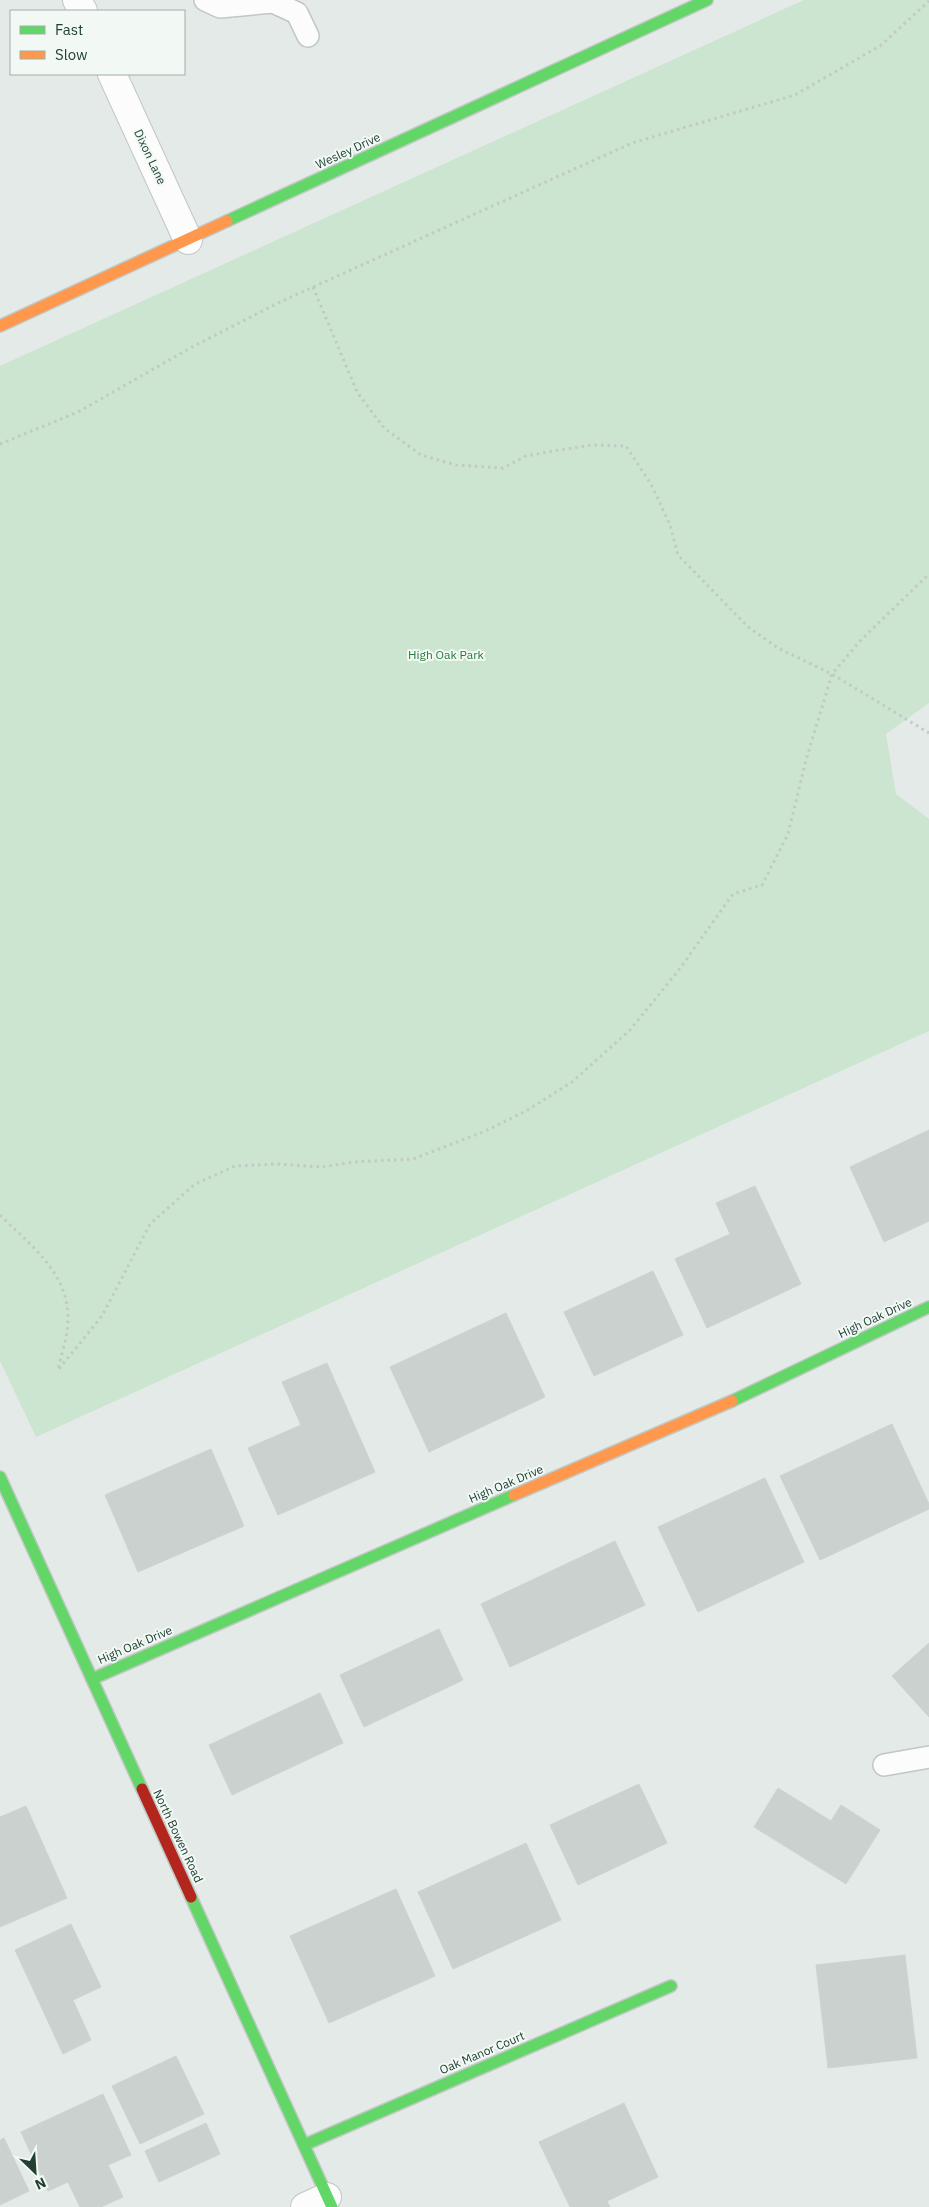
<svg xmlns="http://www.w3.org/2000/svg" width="929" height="2207" font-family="'IBM Plex Sans',sans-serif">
<rect width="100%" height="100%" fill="#e4eae7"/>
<polygon fill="#cce5d0" points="804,0 929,0 929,703 886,734 896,794 929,819 929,1031 36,1437 0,1361 0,366"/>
<g fill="#cbd1ce" stroke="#cdd3d0">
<polygon points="929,1130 929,1221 884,1242 850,1167"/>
<polygon points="755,1186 801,1284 707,1328 675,1259 730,1234 716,1203"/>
<polygon points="653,1271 683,1335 594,1376 564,1312"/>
<polygon points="506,1313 545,1397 429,1452 390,1367"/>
<polygon points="327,1363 375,1472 278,1515 248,1448 301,1425 282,1382"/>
<polygon points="892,1424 929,1504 929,1509 820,1560 780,1476"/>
<polygon points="211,1449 244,1526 138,1572 105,1495"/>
<polygon points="765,1478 804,1562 698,1612 658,1527"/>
<polygon points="615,1541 645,1605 510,1667 481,1604"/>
<polygon points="439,1629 463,1680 364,1727 340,1675"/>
<polygon points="929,1643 929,1717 892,1676"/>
<polygon points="320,1693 343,1743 232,1795 209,1745"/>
<polygon points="639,1784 667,1843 578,1885 550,1825"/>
<polygon points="778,1788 831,1821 841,1805 880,1830 846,1884 754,1827"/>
<polygon points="26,1806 67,1898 0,1927 0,1817"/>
<polygon points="526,1843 561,1920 453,1969 418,1892"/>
<polygon points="396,1889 435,1976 329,2023 290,1936"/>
<polygon points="71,1924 101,1987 73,2000 91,2040 63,2054 15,1950"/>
<polygon points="905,1955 917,2058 828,2068 816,1965"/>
<polygon points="176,2056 204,2114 140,2144 112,2086"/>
<polygon points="103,2094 131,2155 108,2165 123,2197 101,2207 80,2207 68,2182 48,2191 21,2132"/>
<polygon points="624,2103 658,2177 607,2201 610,2207 570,2207 539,2142"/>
<polygon points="206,2123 220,2154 159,2182 145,2151"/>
<polygon points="4,2138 29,2191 0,2205 0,2140"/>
</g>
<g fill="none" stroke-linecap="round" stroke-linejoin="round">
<defs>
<g id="lane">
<polyline points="205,0 220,7 273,2 297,13 308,36"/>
<polyline points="884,1765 929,1757"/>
</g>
<g id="street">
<polyline points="77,0 83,11"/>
<polyline points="112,74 188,240"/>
<polyline points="305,2207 327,2197"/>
</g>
<g id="fast">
<polyline points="227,221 707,0"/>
<polyline points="732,1401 929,1307"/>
<polyline points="0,1477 142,1789"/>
<polyline points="92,1679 514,1495"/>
<polyline points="191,1897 332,2207"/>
<polyline points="304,2145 671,1986"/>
</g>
<g id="slow">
<polyline points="0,326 227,221"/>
<polyline points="514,1495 732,1401"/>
</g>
<polyline id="jam" points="142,1789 191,1897"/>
</defs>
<use href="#lane" stroke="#c1c7c4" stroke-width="24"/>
<use href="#street" stroke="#c1c7c4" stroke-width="30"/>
<use href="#fast" stroke="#c0c8c4" stroke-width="14"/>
<use href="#slow" stroke="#c0c8c4" stroke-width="14"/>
<use href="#jam" stroke="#c0c8c4" stroke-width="14"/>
<g stroke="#c1cac5" stroke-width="3" stroke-dasharray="2.5 4" stroke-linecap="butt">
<polyline points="313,287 357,392 384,428 421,455 456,465 503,468 526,456 559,450 592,445 626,446 651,484 670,525 678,555 747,626 778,648 832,674 929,733"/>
<polyline points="0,444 78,412 192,347 280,302 632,143 795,95 880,46 929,1"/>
<path d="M0 1215C34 1249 75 1277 67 1332 65 1344 61 1357 58 1370L102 1316 150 1224 195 1184 235 1166 278 1164 321 1167 354 1162 413 1159 483 1132 526 1111 572 1082 630 1030 678 971 733 894 762 885 788 834 806 760 832 674 861 640 929 574"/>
</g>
<use href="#lane" stroke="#fbfcfb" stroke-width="21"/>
<use href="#street" stroke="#fbfcfb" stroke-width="28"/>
<use href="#fast" stroke="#63d668" stroke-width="11"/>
<use href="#slow" stroke="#ff974d" stroke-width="11"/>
<use href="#jam" stroke="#b3261e" stroke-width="11"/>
</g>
<g text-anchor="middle" stroke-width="4" stroke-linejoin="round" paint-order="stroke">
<g font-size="12" fill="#204032" stroke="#f2f9f5">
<text transform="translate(348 151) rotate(-25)" y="4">Wesley Drive</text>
<text transform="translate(150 157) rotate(65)" y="4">Dixon Lane</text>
<text transform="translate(875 1318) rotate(-25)" y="4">High Oak Drive</text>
<text transform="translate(506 1484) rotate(-23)" y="4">High Oak Drive</text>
<text transform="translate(135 1645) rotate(-23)" y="4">High Oak Drive</text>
<text transform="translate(178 1836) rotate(65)" y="4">North Bowen Road</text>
<text transform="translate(482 2053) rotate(-23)" y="4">Oak Manor Court</text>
</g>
<g font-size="12" fill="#267b3a" stroke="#f2f9f5">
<text x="446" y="659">High Oak Park</text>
</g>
</g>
<rect x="10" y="10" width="175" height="65" fill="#f2f9f5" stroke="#9eafa7"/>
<rect x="20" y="26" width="25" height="8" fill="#63d668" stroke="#9eafa7"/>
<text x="55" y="35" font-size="15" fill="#204032">Fast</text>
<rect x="20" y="51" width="25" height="8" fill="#ff974d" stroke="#9eafa7"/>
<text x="55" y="60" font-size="15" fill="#204032">Slow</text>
<g transform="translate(35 2172) rotate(155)" stroke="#f2f9f5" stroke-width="4" paint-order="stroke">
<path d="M0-4L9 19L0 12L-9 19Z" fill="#204032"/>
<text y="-8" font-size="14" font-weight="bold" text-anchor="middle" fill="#204032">N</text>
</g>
</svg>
